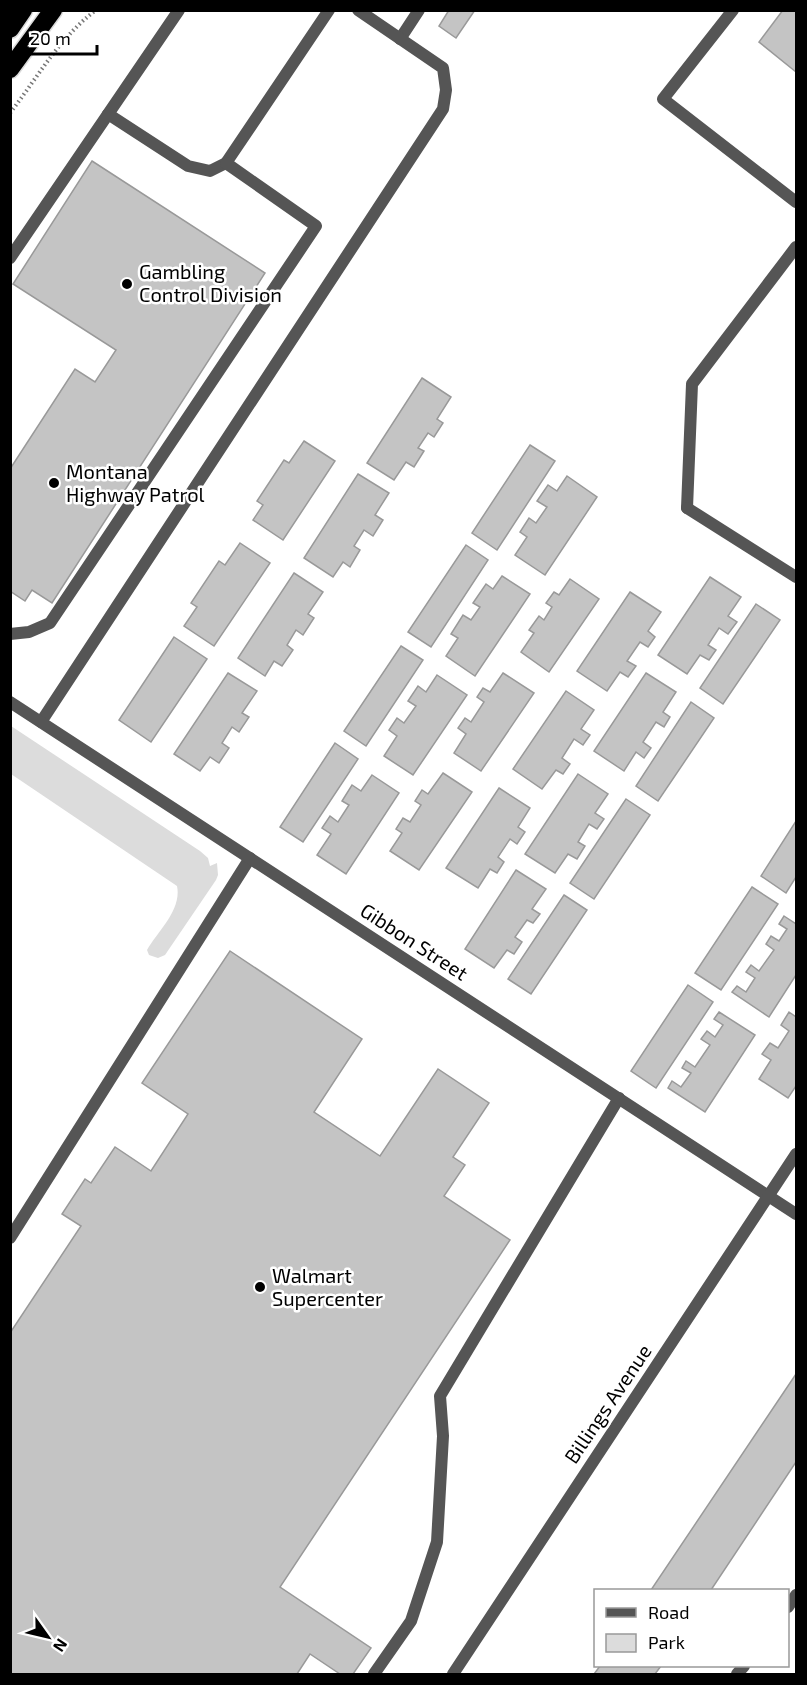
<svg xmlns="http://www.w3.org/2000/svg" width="807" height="1685" font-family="'Exo 2',sans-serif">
<rect width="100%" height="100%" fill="#fff"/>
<path fill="#dcdcdc" d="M11 726 200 851 208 858 210 866 217 863 218 875 216 880 165 955 158 958 149 955 147 950C158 931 182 910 177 886L11 774Z"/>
<g fill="#c4c4c4" stroke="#999" stroke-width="1.5">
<polygon points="449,10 475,10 456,38 439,26"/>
<polygon points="783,10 796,10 796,72 759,42"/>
<polygon points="92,161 265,273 52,603 32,590 25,601 10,591 10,469 75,369 95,382 116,350 13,284"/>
<polygon points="422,378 451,397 437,419 443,423 434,437 428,433 418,448 424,451 414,467 406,462 394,480 367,463"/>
<polygon points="304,441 335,461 283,540 253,520 263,505 257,501 284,460 289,463"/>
<polygon points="530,445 555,461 497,550 472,533"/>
<polygon points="358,474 389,493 375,515 383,520 373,536 364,530 354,546 360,550 350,567 343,562 333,577 304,558"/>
<polygon points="567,476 597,497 545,575 515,555 527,537 520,532 529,518 536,523 547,507 537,501 548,485 557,491"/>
<polygon points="240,543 270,563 214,646 184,626 197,607 191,603 219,561 225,565"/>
<polygon points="466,545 488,560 431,647 408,632"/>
<polygon points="294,573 323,592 308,614 314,618 303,635 296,630 287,645 293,650 282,666 274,661 265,676 238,658"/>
<polygon points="502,576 530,594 475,676 446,656 458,638 451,634 463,615 471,620 480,607 473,603 486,584 493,589"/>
<polygon points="710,577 741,597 728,616 737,622 728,634 719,628 708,645 716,650 709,660 700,655 687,674 658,655"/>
<polygon points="570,579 599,599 549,672 521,652 534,633 529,630 539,616 544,620 552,607 546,603 554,592 559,595"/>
<polygon points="630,592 661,612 648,631 655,637 648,647 640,642 627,661 636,666 628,677 620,672 607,691 577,671"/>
<polygon points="756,604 780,620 723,704 700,688"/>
<polygon points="174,637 207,659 151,742 119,720"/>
<polygon points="401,646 423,660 366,746 344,731"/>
<polygon points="228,673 257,691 242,713 249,717 239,732 232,727 222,743 229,748 219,763 210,757 200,771 174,754"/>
<polygon points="503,673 534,693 481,771 454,753 466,734 458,728 465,718 471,722 484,702 477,697 483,688 490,692"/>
<polygon points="646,673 676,692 663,712 670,717 664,727 656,722 643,742 651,748 644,758 636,752 624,771 594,751"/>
<polygon points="437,675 467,695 413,775 384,756 397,736 389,730 397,718 404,723 416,706 408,701 418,686 426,692"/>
<polygon points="566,691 594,710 581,729 590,735 583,745 574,739 562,758 570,764 563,774 556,770 542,789 513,769"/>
<polygon points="691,702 714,718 658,801 636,786"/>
<polygon points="335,743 358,759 303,842 280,827"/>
<polygon points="443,773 472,792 419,870 390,851 402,833 396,829 403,818 410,822 421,805 415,801 422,790 428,794"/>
<polygon points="578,774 608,794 595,813 604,819 597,829 589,824 578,842 585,846 577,859 568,854 555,873 525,854"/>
<polygon points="372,775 399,793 346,874 317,855 331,834 322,828 330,816 338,822 349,805 342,801 352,785 361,791"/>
<polygon points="499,788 530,808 518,827 525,832 517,844 510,839 498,857 504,862 497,873 490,869 478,888 446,868"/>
<polygon points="626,799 650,815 594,899 570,883"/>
<polygon points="796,821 796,877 786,893 761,876"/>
<polygon points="516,870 546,889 532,909 540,914 533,923 527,920 515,937 522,942 514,954 507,950 494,968 465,949"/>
<polygon points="752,887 778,904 721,990 695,973"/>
<polygon points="564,895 587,910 531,994 508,979"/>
<polygon points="784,916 796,924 796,975 769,1017 732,992 737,986 746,992 755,978 746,972 751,965 759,971 774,950 766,944 771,936 779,941 787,929 779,924"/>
<polygon points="230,951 362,1039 314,1112 380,1156 438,1069 489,1103 453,1157 465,1165 444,1196 510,1240 280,1587 371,1648 353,1674 340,1674 310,1654 297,1674 10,1674 10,1333 81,1226 62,1214 85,1179 91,1183 115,1147 151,1171 188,1114 142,1083"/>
<polygon points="688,985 713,1002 656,1088 631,1071"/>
<polygon points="719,1012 755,1035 705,1112 668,1088 672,1081 681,1087 691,1073 682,1068 686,1061 695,1067 710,1045 701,1039 707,1031 715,1037 723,1025 714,1019"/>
<polygon points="789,1012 796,1017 796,1086 788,1098 759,1079 771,1060 762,1054 770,1043 778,1048 789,1031 781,1025"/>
<polygon points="796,1374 796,1462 711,1590 651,1590"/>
<polygon points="600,1666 661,1666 655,1674 594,1674"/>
</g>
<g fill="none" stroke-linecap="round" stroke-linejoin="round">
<defs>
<g id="highway">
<polyline points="10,29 23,10"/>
<polyline points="10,69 53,10"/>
</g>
</defs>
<use href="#highway" stroke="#dbdbdb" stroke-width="21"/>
<path stroke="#777" stroke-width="4" stroke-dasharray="1.5 3" stroke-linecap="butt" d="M10 113C38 77 59 38 96 10"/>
<g stroke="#555" stroke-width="12">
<polyline points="733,10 663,99 796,202"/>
<polyline points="400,39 419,10"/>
<polyline points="108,114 188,166 210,171 226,163 329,10"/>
<polyline points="10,258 179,10"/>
<polyline points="687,508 692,384 796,247"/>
<polyline points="10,634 29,632 50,623 316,226 226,163"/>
<polyline points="41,722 443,109 446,90 443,68 358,10"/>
<polyline points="10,1238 250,858"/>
<polyline points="788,1607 796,1595"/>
<polyline points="374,1674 411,1621 437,1542 443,1436 440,1396 619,1098"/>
<polyline points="737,1674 744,1666"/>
</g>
<g stroke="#555" stroke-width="12">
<polyline points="687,508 796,577"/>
<polyline points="10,702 796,1214"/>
<polyline points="453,1674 796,1154"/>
</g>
<use href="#highway" stroke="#000" stroke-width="18"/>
</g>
<g fill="#000" stroke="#fff" stroke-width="2">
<circle cx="127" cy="284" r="6"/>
<circle cx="54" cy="483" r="6"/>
<circle cx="260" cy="1287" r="6"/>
</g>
<g text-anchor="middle" stroke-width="5" stroke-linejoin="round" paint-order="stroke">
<g font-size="20" fill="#000" stroke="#fff" text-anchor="start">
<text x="139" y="279">Gambling<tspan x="139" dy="23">Control Division</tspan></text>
<text x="66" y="479">Montana<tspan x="66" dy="23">Highway Patrol</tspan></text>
<text x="272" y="1283">Walmart<tspan x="272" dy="23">Supercenter</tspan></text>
</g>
<g font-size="20" fill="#000" stroke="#fff">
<text transform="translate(414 942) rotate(33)" y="7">Gibbon Street</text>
<text transform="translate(608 1404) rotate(-56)" y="7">Billings Avenue</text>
</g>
</g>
<rect width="807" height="1685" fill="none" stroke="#000000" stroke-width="24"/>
<rect x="594" y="1589" width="195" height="78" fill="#ffffff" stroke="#999999" stroke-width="1.5"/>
<rect x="606" y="1608" width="30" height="9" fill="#555555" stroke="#999999" stroke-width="1.5"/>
<text x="648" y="1619" font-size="18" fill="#000000">Road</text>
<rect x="606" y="1634" width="30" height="18" fill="#dcdcdc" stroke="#999999" stroke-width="1.5"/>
<text x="648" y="1649" font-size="18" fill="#000000">Park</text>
<g transform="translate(48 1637) rotate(124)" stroke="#ffffff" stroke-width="4.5" paint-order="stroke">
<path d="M0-4.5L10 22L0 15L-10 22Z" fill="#000000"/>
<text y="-9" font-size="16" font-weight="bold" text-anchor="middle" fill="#000000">N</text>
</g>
<path d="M21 45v9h76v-9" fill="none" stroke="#000000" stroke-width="3"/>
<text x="30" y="45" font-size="18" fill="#000000" stroke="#ffffff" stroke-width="4.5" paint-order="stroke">20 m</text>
</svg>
